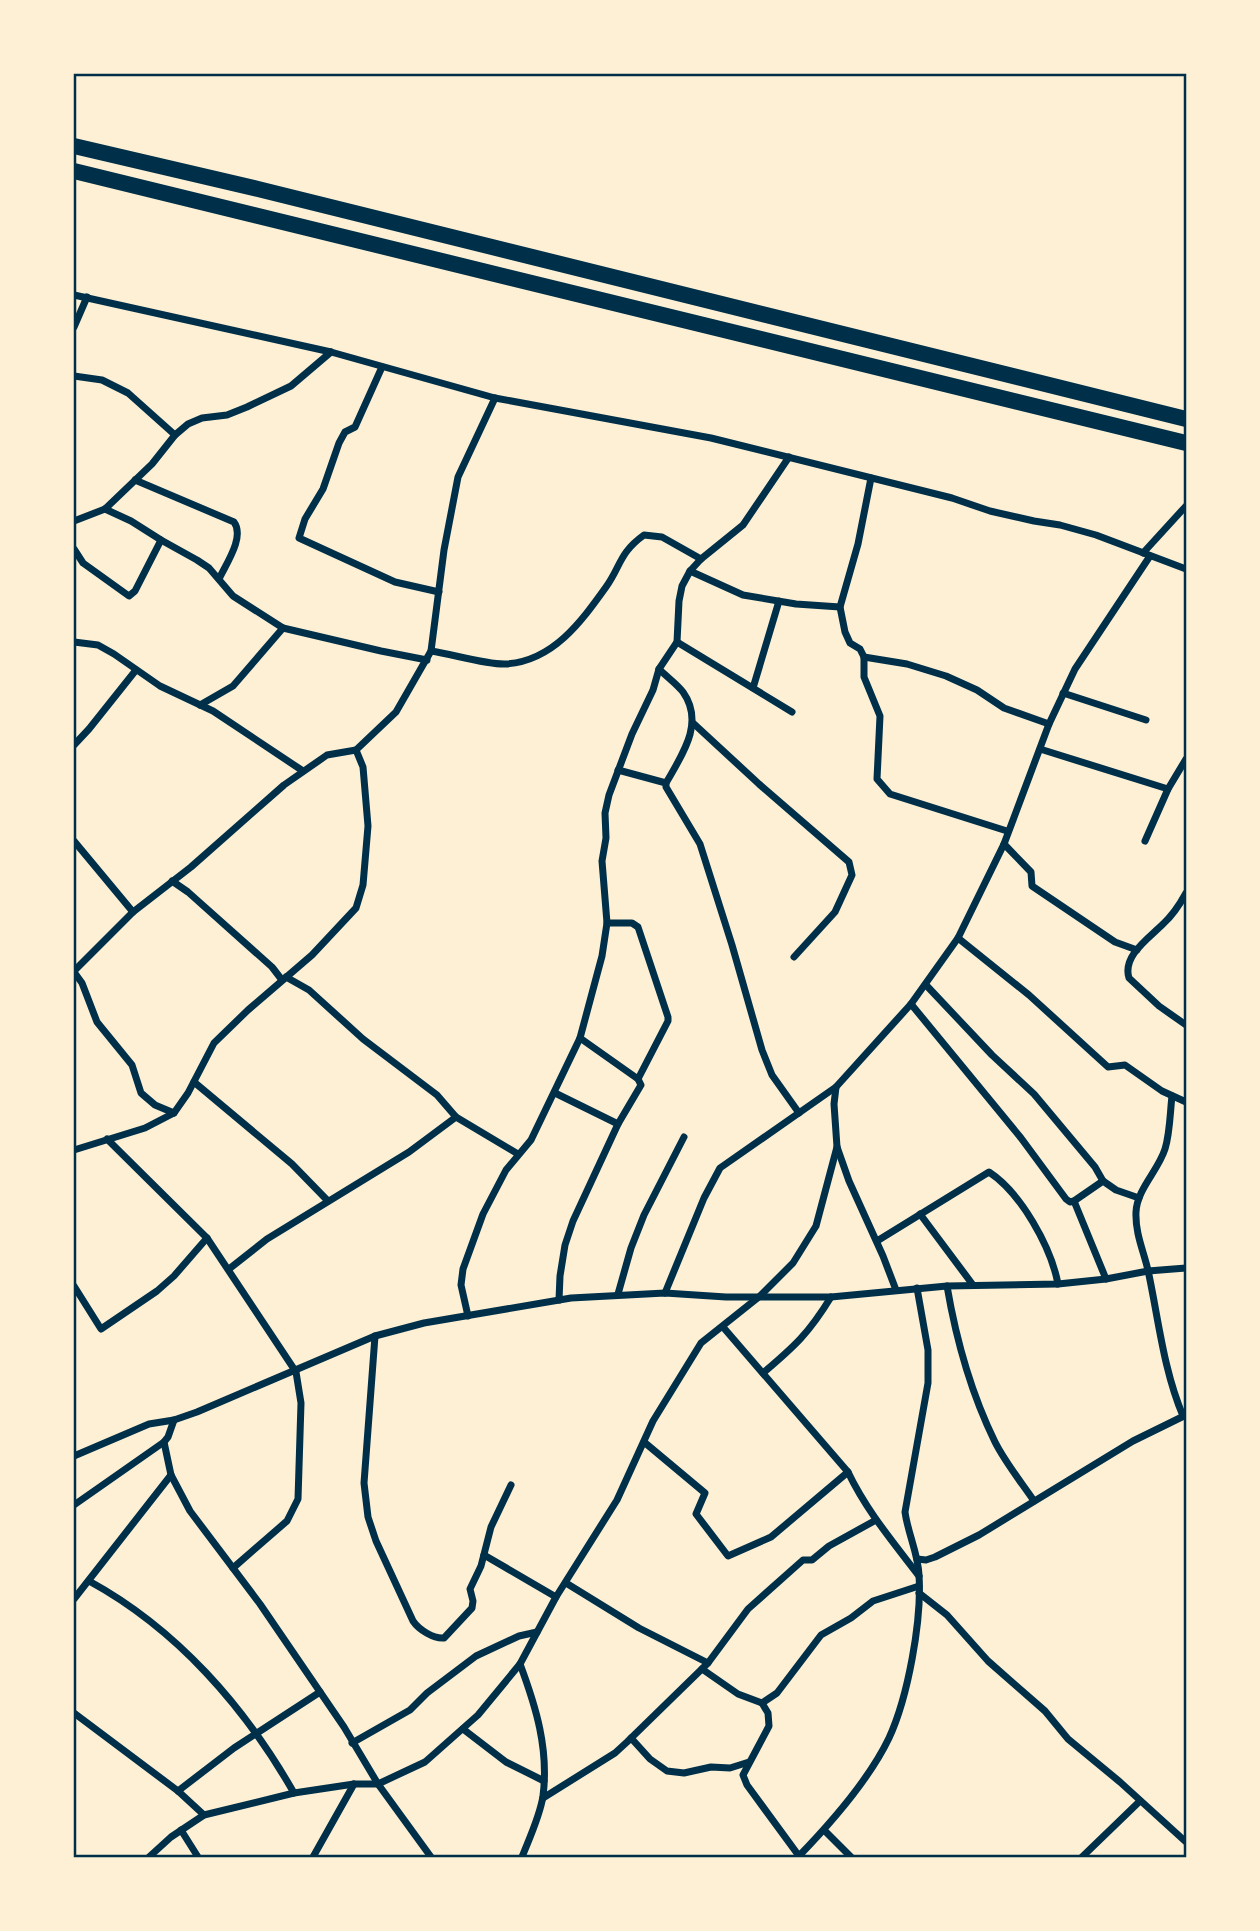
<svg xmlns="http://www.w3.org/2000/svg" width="1260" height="1931" font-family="'Alegreya Sans',sans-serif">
<rect width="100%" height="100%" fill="#fdf0d5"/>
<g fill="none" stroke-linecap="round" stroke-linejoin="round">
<g stroke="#003049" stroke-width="7">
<polyline points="74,295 331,352 495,398 711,438 952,498 990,511 1034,521 1060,525 1096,535 1186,569"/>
<polyline points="74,327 87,297"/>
<polyline points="382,367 355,427 345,432 339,443 323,489 305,519 299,538 395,582 439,592"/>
<polyline points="74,376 102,380 128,393 175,435"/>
<polyline points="871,478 858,544 840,607 845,632 850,643 860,649 864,657 864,677 880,716 877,779 890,794 1007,831"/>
<path d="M135 480 234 522C245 537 226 564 219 579"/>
<polyline points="105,509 131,521 161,540 197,560 209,568 233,596 283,628 381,651 427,660"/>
<polyline points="74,521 105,509 152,464 175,435 188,424 202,418 227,415 247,407 291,386 331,352"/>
<polyline points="74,549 83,563 129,596 135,591 161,540"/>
<polyline points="1143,553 1186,506"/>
<polyline points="690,571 743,595 796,604 840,607"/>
<polyline points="74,642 98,645 114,654 160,686 213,711 303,771"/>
<polyline points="677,642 792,712"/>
<path d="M431 651C452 654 487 665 506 664 553 661 581 622 606 587 621 566 619 553 644 535L662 537 701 559"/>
<polyline points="864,657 907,664 946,676 977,690 1004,708 1049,724"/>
<path d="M659 669C667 677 677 684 683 692 705 723 682 755 666 783V787L700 844 732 945 762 1050 772 1075 799 1113"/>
<polyline points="753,688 779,601"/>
<polyline points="1063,693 1146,720"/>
<polyline points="200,705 233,686 283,628"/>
<polyline points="693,723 759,784 849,862 852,875 835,912 794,957"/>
<polyline points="74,745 89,729 136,670"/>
<polyline points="1040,749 1168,789"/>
<polyline points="618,770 666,783"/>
<polyline points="74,841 133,912"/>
<polyline points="1145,841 1168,789 1186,759"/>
<polyline points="1004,844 1031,872 1032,886 1115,942 1137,950"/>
<polyline points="172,881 188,892 272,967 282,980"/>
<path d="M1186 893C1180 904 1173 915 1163 924 1149 938 1122 956 1129 978L1159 1006 1186 1025"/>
<polyline points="607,923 632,923 638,927 668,1017 668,1021 638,1079"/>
<polyline points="958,938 1029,995 1108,1067 1125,1065 1162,1091 1186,1102"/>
<polyline points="74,971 133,912 191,867 284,785 327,755 356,750"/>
<polyline points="74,972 82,983 97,1022 132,1065 141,1093 155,1105 174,1113"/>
<polyline points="286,977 309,990 363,1039 437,1095 456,1117 518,1154"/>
<polyline points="926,985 992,1055 1034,1094 1095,1167 1103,1181"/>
<polyline points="911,1004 1021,1138 1066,1199 1070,1202 1074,1201 1103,1181 1116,1190 1139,1198"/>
<polyline points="194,1082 292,1164 327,1200"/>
<polyline points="555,1093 618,1124"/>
<path d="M1172 1096C1170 1113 1170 1133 1165 1149 1158 1171 1137 1189 1136 1212 1135 1235 1145 1254 1149 1275 1159 1323 1164 1371 1183 1416"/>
<polyline points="107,1139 207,1238 296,1372 301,1403 298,1499 287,1521 233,1568"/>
<polyline points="74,1150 145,1128 174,1113 188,1093 214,1043 248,1010 312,955 356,908 363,885 368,826 363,767 356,750 396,712 431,651 444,550 458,477 495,398"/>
<polyline points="1074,1201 1106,1279"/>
<polyline points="920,1214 973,1285"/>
<path d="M877 1241 989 1172C1021 1193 1051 1247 1058 1284"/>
<polyline points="229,1269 267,1239 409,1152 456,1117"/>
<polyline points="74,1286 101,1329 157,1291 174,1276 207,1238"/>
<path d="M947 1286C956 1339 971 1393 995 1442 1005 1462 1021 1482 1034 1501"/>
<polyline points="896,1290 883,1256 849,1181 837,1147 834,1104 836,1087 911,1004 958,938 1004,844 1049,724 1075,669 1150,556"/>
<polyline points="665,1293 704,1198 720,1168 836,1087"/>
<polyline points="618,1294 631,1248 644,1215 684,1137"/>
<polyline points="559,1300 560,1276 565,1245 573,1221 618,1124 641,1085 638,1079 580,1038"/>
<polyline points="468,1316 461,1285 463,1269 483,1214 506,1170 531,1140 580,1038 602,956 607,923 602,861 606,838 605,813 609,795 632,734 653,690 659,669 677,642 679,601 682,586 690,571 701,559 743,525 789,457"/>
<path d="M723 1327 848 1472C866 1510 893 1542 919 1576"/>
<path d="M375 1336 364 1483 368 1517 376 1541 413 1621C419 1630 434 1639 444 1638L472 1608 473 1601 470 1589 481 1566 491 1527 511 1485"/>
<path d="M763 1373C795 1346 809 1333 831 1297"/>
<polyline points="174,1420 168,1437 164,1442 171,1475 190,1511 260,1604 344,1727 378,1784 431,1857"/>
<polyline points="644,1442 705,1493 696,1514 728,1556 771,1537 848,1472"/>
<polyline points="74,1456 149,1424 174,1420 197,1412 375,1336 424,1323 571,1298 665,1293 726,1297 831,1297 947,1286 1058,1284 1106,1279 1148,1271 1186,1268"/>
<polyline points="74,1505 164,1442"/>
<polyline points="484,1555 556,1597"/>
<polyline points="917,1559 926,1560 935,1557 979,1535 1133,1441 1186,1415"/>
<path d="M89 1581C177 1629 245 1707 294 1793"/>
<polyline points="566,1583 639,1628 708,1663"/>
<polyline points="919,1593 947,1615 988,1661 1045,1711 1068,1739 1120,1782 1186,1842"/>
<polyline points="74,1599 171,1475"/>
<path d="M520 1664C536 1707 549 1749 543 1796 540 1816 529 1839 522 1857"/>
<polyline points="702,1669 738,1694 762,1703 777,1693 821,1635 851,1618 873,1601 919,1586"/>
<polyline points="762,1703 768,1713 769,1726 743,1775 747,1785 799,1856"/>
<polyline points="74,1713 178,1791 204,1815"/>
<polyline points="463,1729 506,1762 544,1781"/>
<polyline points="631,1738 650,1759 667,1771 684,1773 711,1767 730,1768 749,1762"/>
<polyline points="352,1743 410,1710 427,1693 476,1656 519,1636 537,1632"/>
<polyline points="178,1791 234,1748 320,1692"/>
<polyline points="543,1798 615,1753 627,1742 708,1663 748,1609 803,1560 812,1560 829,1546 876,1520"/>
<polyline points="181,1830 198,1857"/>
<polyline points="825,1831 851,1857"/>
<polyline points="149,1857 171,1837 204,1815 294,1793 354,1784 378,1784 425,1762 478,1715 520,1664 556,1597 617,1500 653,1421 701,1343 760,1296 793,1263 816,1226 837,1147"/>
<polyline points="313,1857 354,1784"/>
<path d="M798 1857C830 1824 869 1780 889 1738 908 1697 922 1620 919 1575 918 1553 908 1534 905 1512L928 1383V1350L917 1288"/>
<polyline points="1082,1857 1140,1801"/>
</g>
<g stroke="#003049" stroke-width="16">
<polyline points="74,146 258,189 1186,419"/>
<polyline points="74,171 1186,443"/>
</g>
</g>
<rect width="1260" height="1931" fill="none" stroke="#fdf0d5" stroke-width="150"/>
<rect x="75" y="75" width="1110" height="1781" fill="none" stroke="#003049" stroke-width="2.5"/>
</svg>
